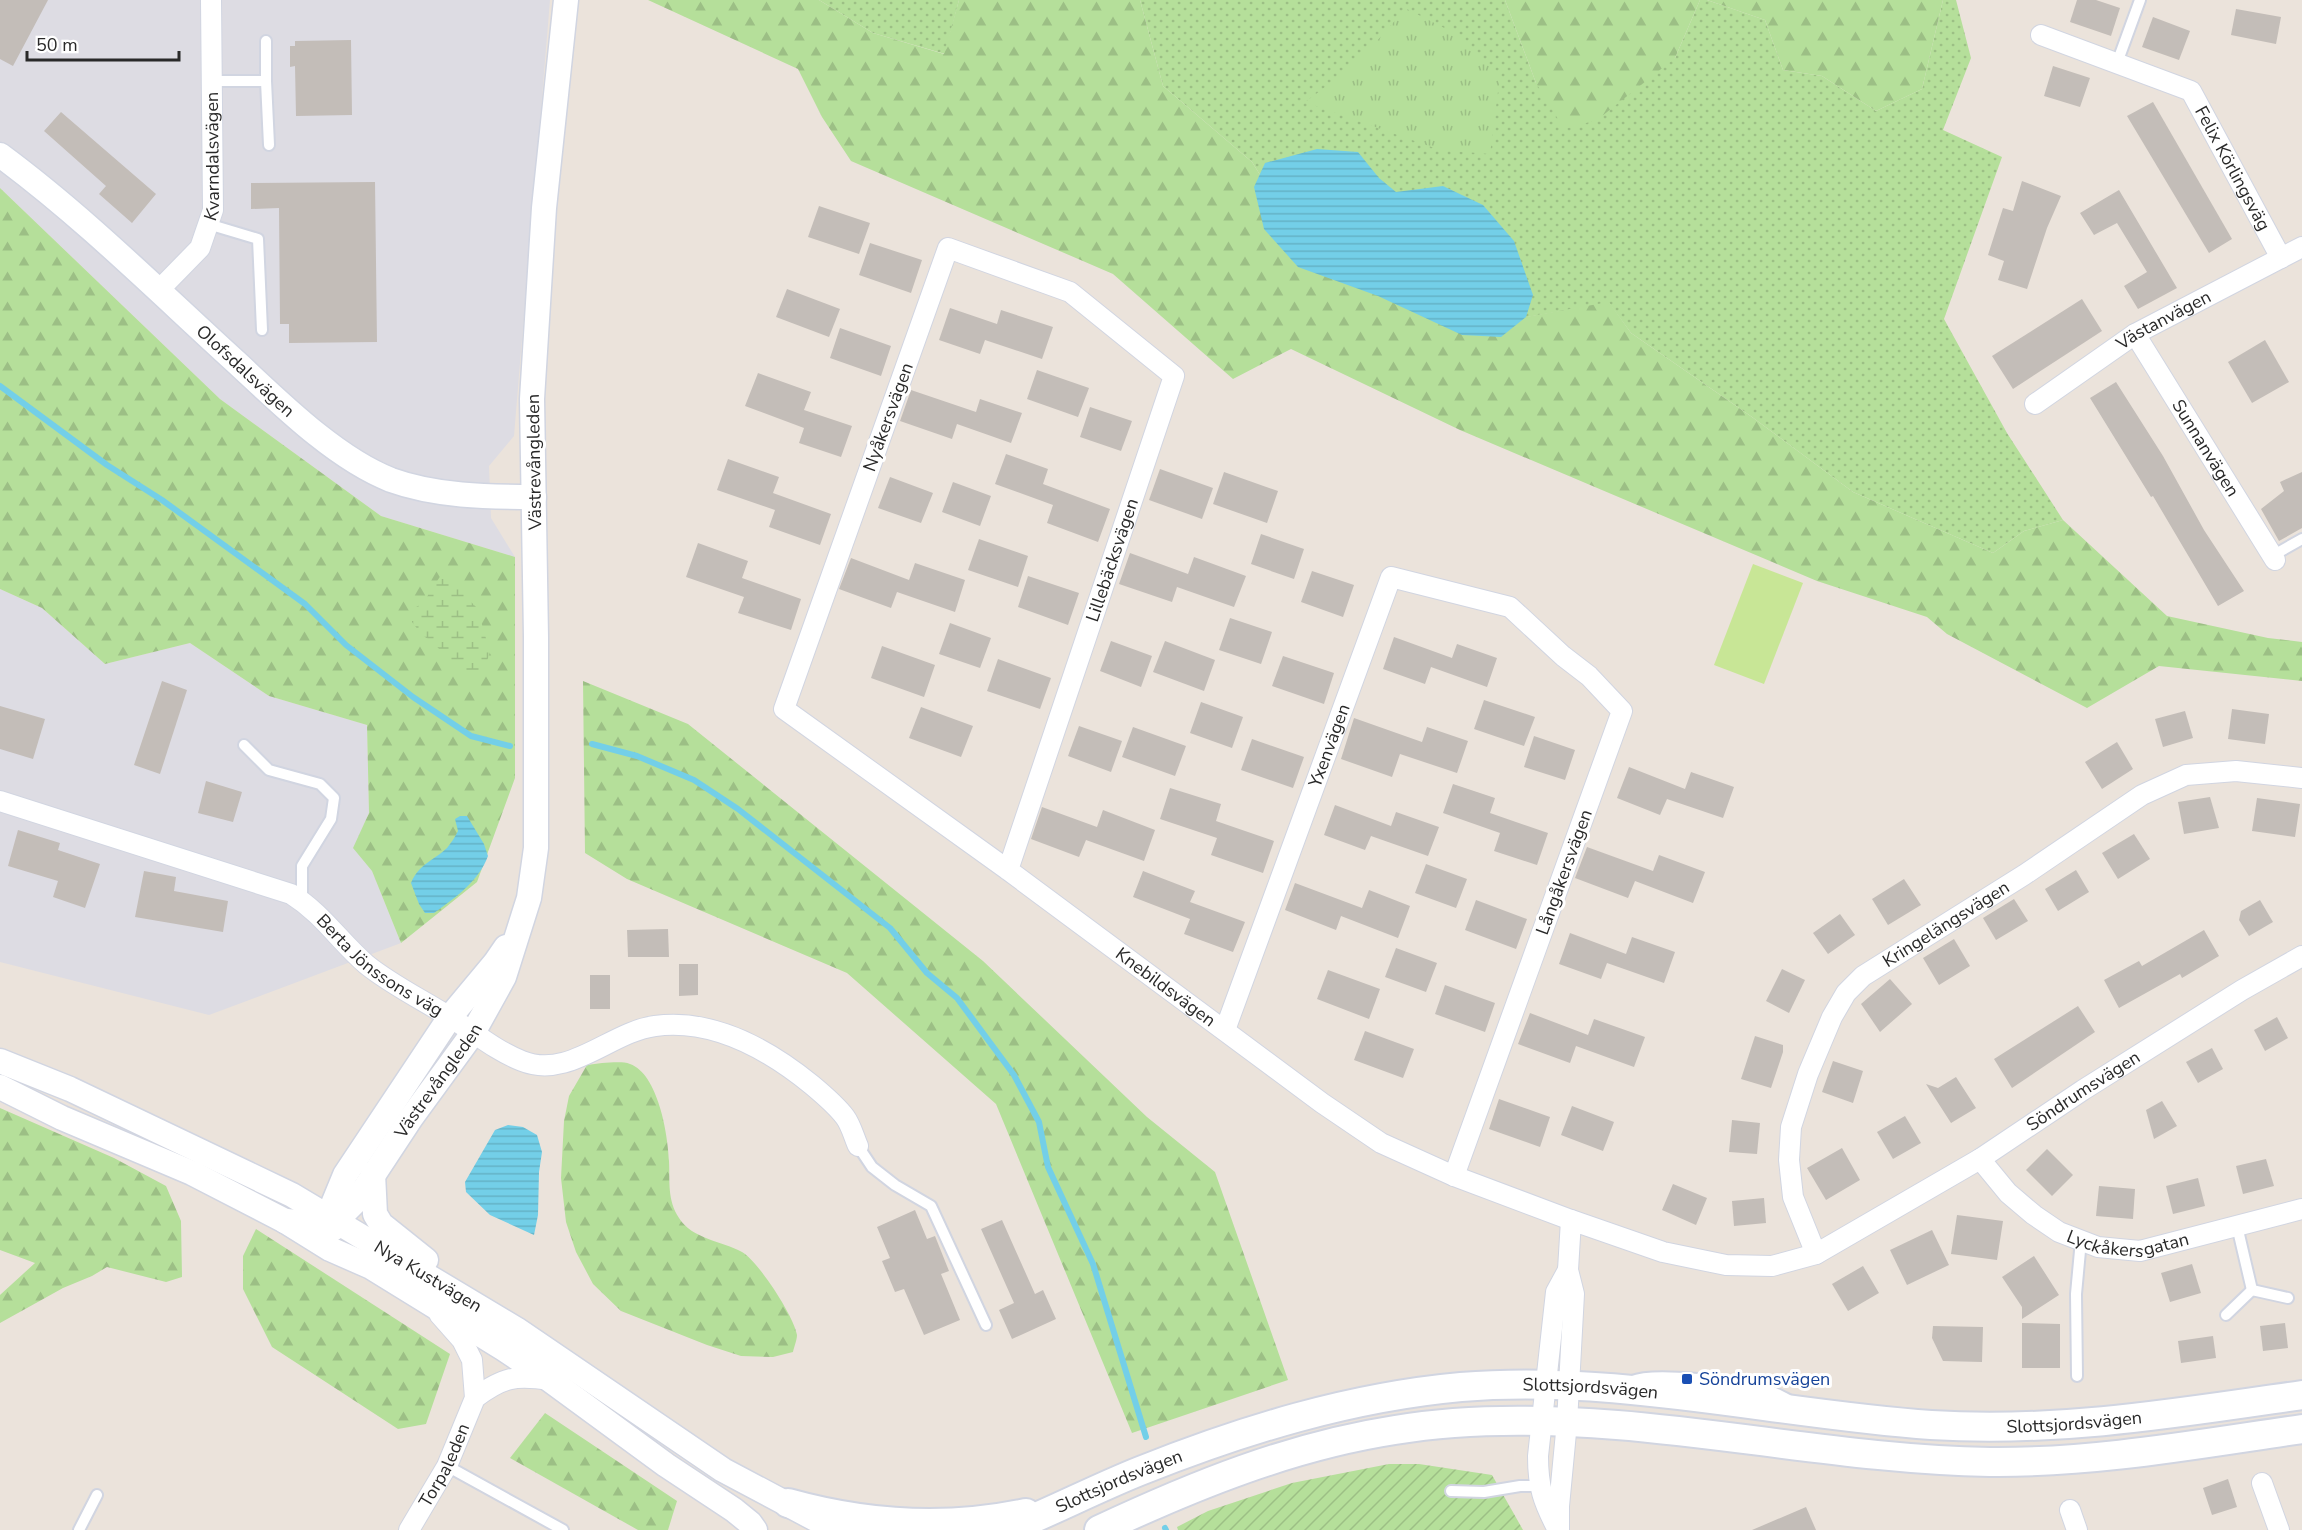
<svg xmlns="http://www.w3.org/2000/svg" width="2302" height="1530" font-family="'Nunito Sans',sans-serif">
<defs>
<pattern id="grass-dots" width="8" height="8" patternUnits="userSpaceOnUse" patternTransform="scale(1.5)"><rect width="8" height="8" fill="#b5df9a"/><path d="M2 2h.1M6 6h.1" fill="none" stroke="#9cbf85" stroke-width="1.8" stroke-linecap="round"/></pattern>
<pattern id="forest-firs" width="22" height="20" patternUnits="userSpaceOnUse" patternTransform="scale(1.5)"><rect width="22" height="20" fill="#b5df9a"/><path d="M5 1l3.5 6h-7zM16 11l3.5 6h-7z" fill="#9cbf85"/></pattern>
<pattern id="wetland-marsh" width="20" height="14" patternUnits="userSpaceOnUse" patternTransform="scale(1.5)"><rect width="20" height="14" fill="#b5df9a"/><path d="M1 5h8M5 5V1M11 12h8M15 12V8" fill="none" stroke="#9cbf85"/></pattern>
<pattern id="park-tufts" width="24" height="20" patternUnits="userSpaceOnUse" patternTransform="scale(1.5)"><rect width="24" height="20" fill="#b5df9a"/><path d="M3 7l-1-3M5 7V3M7 7l1-3M15 17l-1-3M17 17v-4M19 17l1-3" fill="none" stroke="#9cbf85"/></pattern>
<pattern id="garden-furrows" width="10" height="10" patternUnits="userSpaceOnUse" patternTransform="scale(1.5)"><rect width="10" height="10" fill="#b5df9a"/><path d="M-1 1l2-2M0 10L10 0M9 11l2-2" fill="none" stroke="#9cbf85"/></pattern>
<pattern id="water-rules" width="6" height="5" patternUnits="userSpaceOnUse" patternTransform="scale(1.5)"><rect width="6" height="5" fill="#73cfe8"/><path d="M0 2.5h6" fill="none" stroke="#64b2c7"/></pattern>
</defs>
<rect width="100%" height="100%" fill="#ebe3db"/>
<g fill="#dddce3">
<polygon points="0,0 550,0 514,436 489,466 491,518 515,557 381,516 220,399 0,188"/>
<polygon points="0,589 42,608 105,664 190,643 269,696 367,725 369,813 354,848 372,871 401,943 209,1015 0,962"/>
</g>
<g fill="url(#grass-dots)">
<polygon points="819,0 959,0 945,54 873,33"/>
<polygon points="1140,0 1505,0 1536,83 1675,58 1700,0 1707,0 1765,20 1783,70 1822,76 1876,111 1922,89 1943,0 1956,0 1971,58 1943,130 2002,157 1944,319 2007,433 2063,520 2024,531 1993,553 1853,492 1752,417 1631,333 1609,303 1498,322 1305,246 1252,162 1163,86"/>
</g>
<g fill="url(#forest-firs)">
<polygon points="648,0 819,0 873,33 944,54 959,0 1140,0 1163,86 1252,162 1305,246 1498,322 1609,302 1631,333 1752,417 1853,492 1993,553 2024,531 2063,520 2167,616 2268,638 2302,642 2302,681 2159,666 2087,708 1947,634 1927,617 1817,581 1460,430 1291,349 1233,379 1113,274 851,161 822,117 798,69"/>
<polygon points="1505,0 1700,0 1675,58 1597,120 1564,129 1536,83"/>
<polygon points="1707,0 1943,0 1922,89 1876,111 1822,76 1783,70 1765,20"/>
<polygon points="0,188 220,399 381,516 515,557 515,778 477,882 401,943 372,871 353,848 369,813 367,725 269,696 190,643 105,664 42,608 0,589"/>
<polygon points="583,681 688,724 983,961 1147,1117 1215,1172 1288,1380 1132,1433 996,1104 847,973 627,879 585,853"/>
<path d="M602 1063C610 1063 622 1061 630 1064 658 1074 668 1134 669 1161 670 1181 667 1200 679 1218 692 1239 722 1241 742 1252 758 1261 794 1316 797 1335 797 1340 794 1347 793 1352L773 1357 741 1356 707 1345 621 1311 593 1284 576 1252 566 1222 561 1178 564 1121 569 1096 587 1065Z"/>
<polygon points="0,1108 114,1158 166,1186 181,1221 182,1277 166,1282 107,1267 92,1276 63,1288 0,1323 0,1295 35,1263 0,1250"/>
<polygon points="256,1229 450,1354 426,1424 398,1429 272,1347 243,1289 243,1256"/>
<polygon points="545,1413 677,1501 668,1530 638,1530 510,1458"/>
</g>
<polygon fill="url(#wetland-marsh)" points="441,575 445,575 477,608 490,652 484,670 474,680 460,674 434,643 422,635 412,622 411,610 423,603"/>
<path fill="url(#park-tufts)" d="M1405 8 1456 34 1500 76 1490 154 1440 150 1305 102C1343 75 1376 46 1405 8Z"/>
<polygon fill="url(#garden-furrows)" points="1389,1464 1419,1464 1492,1475 1523,1530 1178,1530 1177,1527 1208,1511 1292,1483"/>
<polygon fill="#c8e696" points="1753,564 1803,583 1764,684 1714,665"/>
<g fill="url(#water-rules)">
<polygon points="1317,149 1358,152 1379,178 1396,192 1443,186 1483,205 1514,241 1533,295 1526,317 1501,337 1462,335 1378,296 1298,267 1264,229 1254,187 1265,163"/>
<path d="M460 816H467L484 844 488 856C479 881 455 898 434 913H425L419 904 411 883C419 864 433 861 447 848 451 843 455 837 458 831L455 819Z"/>
<polygon points="508,1125 523,1127 537,1135 542,1152 539,1172 538,1215 534,1235 490,1215 466,1192 465,1182 495,1130"/>
</g>
<g fill="none" stroke-linecap="round" stroke-linejoin="round">
<g stroke="#73cfe8" stroke-width="6">
<polyline points="0,386 107,465 162,500 305,604 346,645 413,697 471,736 510,746"/>
<polyline points="592,744 637,756 694,780 738,809 890,928 927,973 957,998 1014,1075 1039,1122 1048,1167 1093,1264 1146,1437"/>
<polyline points="1165,1528 1166,1530"/>
</g>
</g>
<g fill="#c3bdb8">
<polygon points="0,0 48,0 13,66 0,59"/>
<polygon points="2077,0 2096,0 2120,8 2111,36 2070,22"/>
<polygon points="2236,9 2281,17 2276,44 2231,35"/>
<polygon points="2153,17 2190,31 2179,60 2142,47"/>
<polygon points="351,40 352,115 296,116 295,66 290,67 290,46 295,46 295,41"/>
<polygon points="2053,66 2090,78 2080,107 2044,96"/>
<polygon points="2153,102 2232,239 2209,253 2127,116"/>
<polygon points="61,112 156,194 132,223 99,194 106,186 44,131"/>
<polygon points="2022,181 2061,196 2047,228 2027,289 1998,280 2004,261 1988,255 2003,208 2013,211"/>
<polygon points="375,182 377,342 289,343 289,324 280,324 279,208 251,209 251,183"/>
<polygon points="2119,190 2177,288 2138,309 2124,286 2147,272 2117,223 2094,235 2080,213"/>
<polygon points="819,206 870,223 859,254 808,237"/>
<polygon points="870,243 922,260 911,293 859,275"/>
<polygon points="787,289 840,309 829,337 776,317"/>
<polygon points="2082,299 2102,331 2013,389 1992,356"/>
<polygon points="950,308 997,324 1001,310 1053,327 1042,359 985,340 980,354 939,340"/>
<polygon points="840,328 891,346 881,376 830,358"/>
<polygon points="2265,340 2289,382 2252,403 2228,362"/>
<polygon points="1037,370 1089,388 1078,417 1027,399"/>
<polygon points="758,373 811,392 804,410 852,426 841,457 799,443 804,428 745,406"/>
<polygon points="2116,382 2163,456 2204,530 2244,591 2218,606 2153,496 2151,497 2090,398"/>
<polygon points="911,390 976,412 980,399 1022,413 1011,443 957,424 952,439 900,421"/>
<polygon points="1090,407 1132,421 1121,451 1080,437"/>
<polygon points="1006,454 1048,469 1043,484 1110,509 1098,542 1047,523 1053,505 995,484"/>
<polygon points="728,459 779,477 773,493 831,514 820,545 769,527 775,510 717,490"/>
<polygon points="1160,469 1213,488 1202,519 1149,500"/>
<polygon points="1224,472 1278,491 1267,523 1213,504"/>
<polygon points="2302,472 2302,528 2279,541 2261,509 2284,491 2280,482"/>
<polygon points="890,477 933,493 921,523 878,508"/>
<polygon points="953,482 991,496 980,526 942,512"/>
<polygon points="1261,534 1304,549 1294,579 1251,564"/>
<polygon points="979,539 1028,556 1018,587 968,570"/>
<polygon points="698,543 748,561 742,578 801,599 791,630 738,613 744,597 686,577"/>
<polygon points="1130,553 1188,574 1194,557 1246,576 1234,607 1177,587 1172,602 1119,584"/>
<polygon points="851,558 909,580 915,563 965,580 955,612 897,592 891,608 839,589"/>
<polygon points="1312,571 1354,585 1343,617 1301,602"/>
<polygon points="1028,576 1079,593 1068,625 1018,607"/>
<polygon points="1230,618 1272,632 1261,664 1219,650"/>
<polygon points="950,623 991,638 980,668 939,654"/>
<polygon points="1394,637 1452,658 1457,644 1497,658 1487,687 1431,667 1425,684 1383,669"/>
<polygon points="1111,641 1152,656 1141,687 1100,671"/>
<polygon points="1165,641 1215,660 1204,691 1153,672"/>
<polygon points="882,646 935,665 924,697 871,678"/>
<polygon points="1283,656 1334,673 1324,704 1272,686"/>
<polygon points="998,659 1051,678 1040,709 987,691"/>
<polygon points="162,681 187,690 160,774 134,765"/>
<polygon points="1484,700 1535,717 1524,746 1474,729"/>
<polygon points="1201,702 1243,717 1232,748 1190,733"/>
<polygon points="0,706 45,719 33,759 0,749"/>
<polygon points="921,707 973,726 961,757 909,738"/>
<polygon points="2232,709 2269,714 2265,744 2228,739"/>
<polygon points="2185,711 2193,738 2163,747 2155,719"/>
<polygon points="1354,718 1422,742 1427,727 1468,741 1457,773 1400,754 1392,777 1341,759"/>
<polygon points="1079,726 1122,741 1111,772 1068,756"/>
<polygon points="1133,727 1186,746 1175,776 1122,757"/>
<polygon points="1534,736 1575,750 1565,780 1524,767"/>
<polygon points="1252,739 1304,757 1293,788 1241,770"/>
<polygon points="2117,742 2133,769 2102,789 2085,762"/>
<polygon points="1629,767 1685,789 1691,772 1734,787 1723,818 1667,799 1660,815 1617,798"/>
<polygon points="206,781 242,792 233,822 198,813"/>
<polygon points="1453,784 1495,798 1490,813 1548,833 1537,865 1494,851 1500,833 1443,813"/>
<polygon points="1170,788 1221,804 1216,821 1274,841 1263,873 1211,855 1217,838 1160,819"/>
<polygon points="2210,797 2219,828 2184,834 2178,802"/>
<polygon points="2257,798 2300,804 2295,837 2252,831"/>
<polygon points="1335,805 1391,826 1396,812 1439,827 1428,856 1371,836 1365,850 1324,835"/>
<polygon points="1042,807 1097,827 1103,810 1155,830 1144,861 1086,840 1079,857 1031,839"/>
<polygon points="18,830 60,843 58,850 100,864 85,908 53,897 58,881 8,866"/>
<polygon points="2134,834 2150,859 2118,879 2102,853"/>
<polygon points="1587,847 1653,871 1659,855 1705,872 1693,903 1635,881 1628,898 1575,878"/>
<polygon points="1426,864 1467,879 1456,908 1415,893"/>
<polygon points="2076,870 2089,892 2058,911 2045,889"/>
<polygon points="144,871 176,877 174,891 228,901 223,932 135,917"/>
<polygon points="1143,871 1195,891 1190,902 1245,922 1233,952 1184,934 1190,919 1133,897"/>
<polygon points="1904,879 1921,905 1888,925 1872,899"/>
<polygon points="1295,883 1362,908 1369,890 1410,906 1398,938 1341,916 1336,930 1285,910"/>
<polygon points="2014,899 2028,921 1996,940 1983,918"/>
<polygon points="1476,900 1527,919 1516,949 1465,930"/>
<polygon points="2260,900 2273,922 2249,936 2239,920 2241,911"/>
<polygon points="1840,914 1855,935 1828,954 1813,933"/>
<polygon points="668,929 669,957 628,957 627,930"/>
<polygon points="2204,930 2219,956 2182,978 2180,974 2119,1008 2104,980 2139,961 2142,966"/>
<polygon points="1570,933 1626,954 1632,937 1675,952 1664,983 1607,963 1601,979 1559,964"/>
<polygon points="1954,939 1970,966 1939,985 1923,958"/>
<polygon points="1396,948 1437,963 1426,992 1385,977"/>
<polygon points="679,964 698,964 698,995 679,996"/>
<polygon points="1782,969 1805,980 1789,1013 1766,1001"/>
<polygon points="1328,970 1380,989 1369,1019 1317,999"/>
<rect x="590" y="975" width="20" height="34"/>
<polygon points="1890,979 1912,1004 1880,1032 1861,1004"/>
<polygon points="1445,985 1495,1003 1485,1032 1435,1014"/>
<polygon points="2078,1006 2095,1032 2012,1088 1994,1059"/>
<polygon points="1530,1013 1588,1035 1594,1019 1645,1037 1634,1067 1576,1046 1570,1063 1518,1044"/>
<polygon points="2277,1017 2288,1038 2265,1051 2254,1030"/>
<polygon points="1365,1031 1414,1049 1403,1078 1354,1060"/>
<polygon points="1755,1036 1783,1045 1783,1052 1771,1088 1741,1079"/>
<polygon points="2212,1048 2223,1069 2198,1083 2186,1062"/>
<polygon points="1833,1061 1863,1071 1853,1103 1822,1092"/>
<polygon points="1956,1077 1976,1108 1951,1123 1926,1084 1938,1088"/>
<polygon points="1499,1099 1550,1117 1540,1147 1489,1129"/>
<polygon points="2162,1101 2177,1126 2154,1139 2146,1110"/>
<polygon points="1572,1106 1614,1122 1603,1151 1561,1135"/>
<polygon points="1905,1116 1921,1143 1893,1159 1877,1132"/>
<polygon points="1732,1120 1760,1123 1757,1154 1729,1152"/>
<polygon points="1842,1148 1860,1180 1826,1200 1807,1168"/>
<polygon points="2047,1149 2073,1175 2052,1196 2026,1170"/>
<polygon points="2266,1159 2274,1186 2243,1194 2236,1166"/>
<polygon points="2198,1178 2205,1206 2173,1214 2166,1186"/>
<polygon points="1673,1184 1707,1198 1696,1225 1662,1210"/>
<polygon points="2099,1186 2135,1189 2133,1219 2096,1216"/>
<polygon points="1764,1198 1766,1223 1734,1226 1732,1201"/>
<polygon points="915,1210 927,1239 935,1236 949,1271 941,1274 960,1320 924,1335 904,1289 895,1292 882,1261 890,1258 877,1227"/>
<polygon points="1957,1215 2003,1221 1997,1260 1951,1254"/>
<polygon points="1002,1220 1035,1294 1043,1290 1056,1319 1012,1339 999,1310 1014,1303 981,1229"/>
<polygon points="1932,1230 1949,1265 1907,1285 1890,1250"/>
<polygon points="2034,1256 2059,1295 2022,1319 2022,1307 2002,1277"/>
<polygon points="2192,1264 2201,1293 2170,1302 2161,1273"/>
<polygon points="1863,1266 1879,1293 1848,1311 1832,1284"/>
<polygon points="2022,1323 2060,1324 2060,1368 2022,1368"/>
<polygon points="2285,1323 2288,1348 2263,1351 2260,1326"/>
<polygon points="1933,1326 1983,1327 1982,1362 1943,1361 1932,1338"/>
<polygon points="2213,1336 2216,1358 2181,1363 2178,1341"/>
<polygon points="2228,1479 2237,1507 2212,1515 2203,1488"/>
<polygon points="1806,1507 1816,1530 1752,1530"/>
</g>
<g fill="none" stroke-linecap="round" stroke-linejoin="round">
<defs>
<g id="service">
<polyline points="2117,63 2140,0"/>
<polyline points="212,81 266,81 266,41"/>
<polyline points="266,81 269,145"/>
<polyline points="208,224 258,239 262,330"/>
<polyline points="2272,556 2302,539"/>
<polyline points="244,745 269,770 320,784 334,798 331,819 302,866 302,901"/>
<polyline points="858,1146 872,1167 895,1185 931,1206 986,1325"/>
<polyline points="2237,1226 2252,1290 2288,1298"/>
<polyline points="2226,1315 2252,1290"/>
<polyline points="2077,1376 2076,1294 2081,1240"/>
<path d="M1632 1381C1656 1371 1738 1383 1765 1389 1773 1391 1780 1396 1787 1399"/>
<polyline points="447,1466 563,1530"/>
<polyline points="1451,1491 1484,1492 1520,1486 1540,1486"/>
<polyline points="79,1530 97,1495"/>
</g>
<g id="minor">
<path id="s1" d="M2041 35 2191 91 2281 258"/>
<path id="s2" d="M158 291 200 248 213 210 211 0"/>
<path id="s3" d="M2135 334 2275 560"/>
<path id="s4" d="M2035 404 2135 334 2302 247"/>
<path id="s5" d="M0 801 291 894C323 914 339 941 367 965 392 985 421 999 448 1016 473 1031 494 1050 522 1061 569 1080 610 1032 655 1026 714 1018 769 1050 812 1085 824 1095 836 1105 845 1117 851 1125 854 1137 858 1146"/>
<path id="s6" d="M1008 870 1174 376 1070 292 948 248 784 709 1008 870 1322 1103 1381 1143 1454 1176 1571 1220"/>
<path id="s7" d="M1225 1030 1391 577 1510 607 1563 656 1589 676 1622 711 1454 1176"/>
<path id="s8" d="M1980 1159 2008 1193 2034 1215 2059 1232 2098 1247 2140 1251 2302 1209"/>
<path id="s9" d="M1816 1254 1793 1197 1789 1160 1791 1127 1808 1074 1832 1017 1846 993 1863 976 2024 875 2142 795 2186 775 2236 771 2302 778"/>
<path d="M475 1398C503 1377 515 1375 550 1380"/>
<polyline points="2262,1483 2279,1530"/>
<polyline points="2070,1510 2077,1530"/>
<path id="s10" d="M409 1530 447 1466 475 1398 472 1360 462 1340 439 1314"/>
<path d="M1558 1530C1543 1502 1538 1487 1538 1456L1556 1292 1568 1270"/>
<path id="s11" d="M1559 1530V1506L1567 1422 1574 1294 1568 1270 1571 1220 1663 1252 1726 1265 1772 1266 1816 1254 1980 1159 2083 1090 2242 990 2302 956"/>
</g>
<g id="tertiary">
<path id="s12" d="M0 155C84 217 159 292 236 362 279 402 335 458 391 480 435 496 487 497 534 497"/>
<path id="s13" d="M0 1061 70 1089 292 1195 516 1329 723 1470 836 1530"/>
<polyline points="0,1087 62,1118 192,1173 285,1221 330,1249 371,1267 504,1349 550,1380 666,1465 734,1510 750,1523 755,1530"/>
<polyline points="373,1174 375,1214 381,1224 426,1260"/>
<path id="s14" d="M285 1221 315 1223 333 1219 344 1213 357 1200 411 1118 473 1033 504 977 529 898 536 848V637L532 399 544 208 566 0"/>
<polyline points="333,1229 329,1217 331,1209 345,1175 450,1017 495,963 506,947"/>
</g>
<g id="secondary">
<path d="M788 1503C867 1525 946 1530 1026 1513"/>
<path id="s15" d="M1006 1530C1051 1512 1095 1489 1140 1471 1243 1430 1350 1397 1461 1387 1619 1374 1774 1414 1931 1425 2058 1433 2178 1413 2302 1395"/>
<path d="M1099 1530C1193 1486 1291 1446 1395 1430 1467 1418 1544 1419 1617 1425 1741 1435 1865 1460 1990 1462 2095 1463 2198 1444 2302 1429"/>
</g>
</defs>
<use href="#service" stroke="#d1d5e1" stroke-width="14"/>
<use href="#minor" stroke="#d1d5e1" stroke-width="22"/>
<use href="#tertiary" stroke="#d1d5e1" stroke-width="27"/>
<use href="#secondary" stroke="#d1d5e1" stroke-width="32"/>
<use href="#service" stroke="#fff" stroke-width="10"/>
<use href="#minor" stroke="#fff" stroke-width="20"/>
<use href="#tertiary" stroke="#fff" stroke-width="24"/>
<use href="#secondary" stroke="#fff" stroke-width="28"/>
</g>
<rect fill="#1a4fb4" stroke="#fff" stroke-width="2" x="1681" y="1373" width="12" height="12" rx="3"/>
<g text-anchor="middle" stroke-width="6" stroke-linejoin="round" paint-order="stroke">
<g font-size="18" fill="#292929" stroke="#fff">
<text dy="6" stroke="none"><textPath href="#s2" startOffset="154">Kvarndalsvägen</textPath></text>
<text dy="6" stroke="none"><textPath href="#s1" startOffset="248">Felix Körlingsväg</textPath></text>
<text dy="6" stroke="none"><textPath href="#s4" startOffset="154">Västanvägen</textPath></text>
<text dy="6" stroke="none"><textPath href="#s12" startOffset="327">Olofsdalsvägen</textPath></text>
<text transform="translate(888 417) rotate(-70)" y="6">Nyåkersvägen</text>
<text dy="6" stroke="none"><textPath href="#s3" startOffset="134">Sunnanvägen</textPath></text>
<text transform="translate(534 462) rotate(-91)" y="6">Västrevångleden</text>
<text dy="6" stroke="none"><textPath href="#s6" startOffset="327">Lillebäcksvägen</textPath></text>
<text dy="6" stroke="none"><textPath href="#s7" startOffset="303">Yxenvägen</textPath></text>
<text transform="translate(1564 872) rotate(-70)" y="6">Långåkersvägen</text>
<text dy="6" stroke="none"><textPath href="#s9" startOffset="399">Kringelängsvägen</textPath></text>
<text dy="6" stroke="none"><textPath href="#s5" startOffset="420">Berta Jönssons väg</textPath></text>
<text dy="6" stroke="none"><textPath href="#s6" startOffset="1746">Knebildsvägen</textPath></text>
<text dy="6" stroke="none"><textPath href="#s14" startOffset="224">Västrevångleden</textPath></text>
<text dy="6" stroke="none"><textPath href="#s11" startOffset="878">Söndrumsvägen</textPath></text>
<text dy="6" stroke="none"><textPath href="#s8" startOffset="180">Lyckåkersgatan</textPath></text>
<text dy="6" stroke="none"><textPath href="#s13" startOffset="480">Nya Kustvägen</textPath></text>
<text dy="6" stroke="none"><textPath href="#s15" startOffset="609">Slottsjordsvägen</textPath></text>
<text dy="6" stroke="none"><textPath href="#s15" startOffset="1095">Slottsjordsvägen</textPath></text>
<text dy="6" stroke="none"><textPath href="#s10" startOffset="74">Torpaleden</textPath></text>
<text dy="6" stroke="none"><textPath href="#s15" startOffset="123">Slottsjordsvägen</textPath></text>
</g>
<g font-size="18" fill="#164399" stroke="#fff" text-anchor="start">
<text x="1699" y="1385">Söndrumsvägen</text>
</g>
</g>
<path d="M27 51v9h152v-9" fill="none" stroke="#292929" stroke-width="3"/>
<text x="36" y="51" font-size="18" fill="#292929" stroke="#ffffff" stroke-width="4.5" paint-order="stroke">50 m</text>
</svg>
